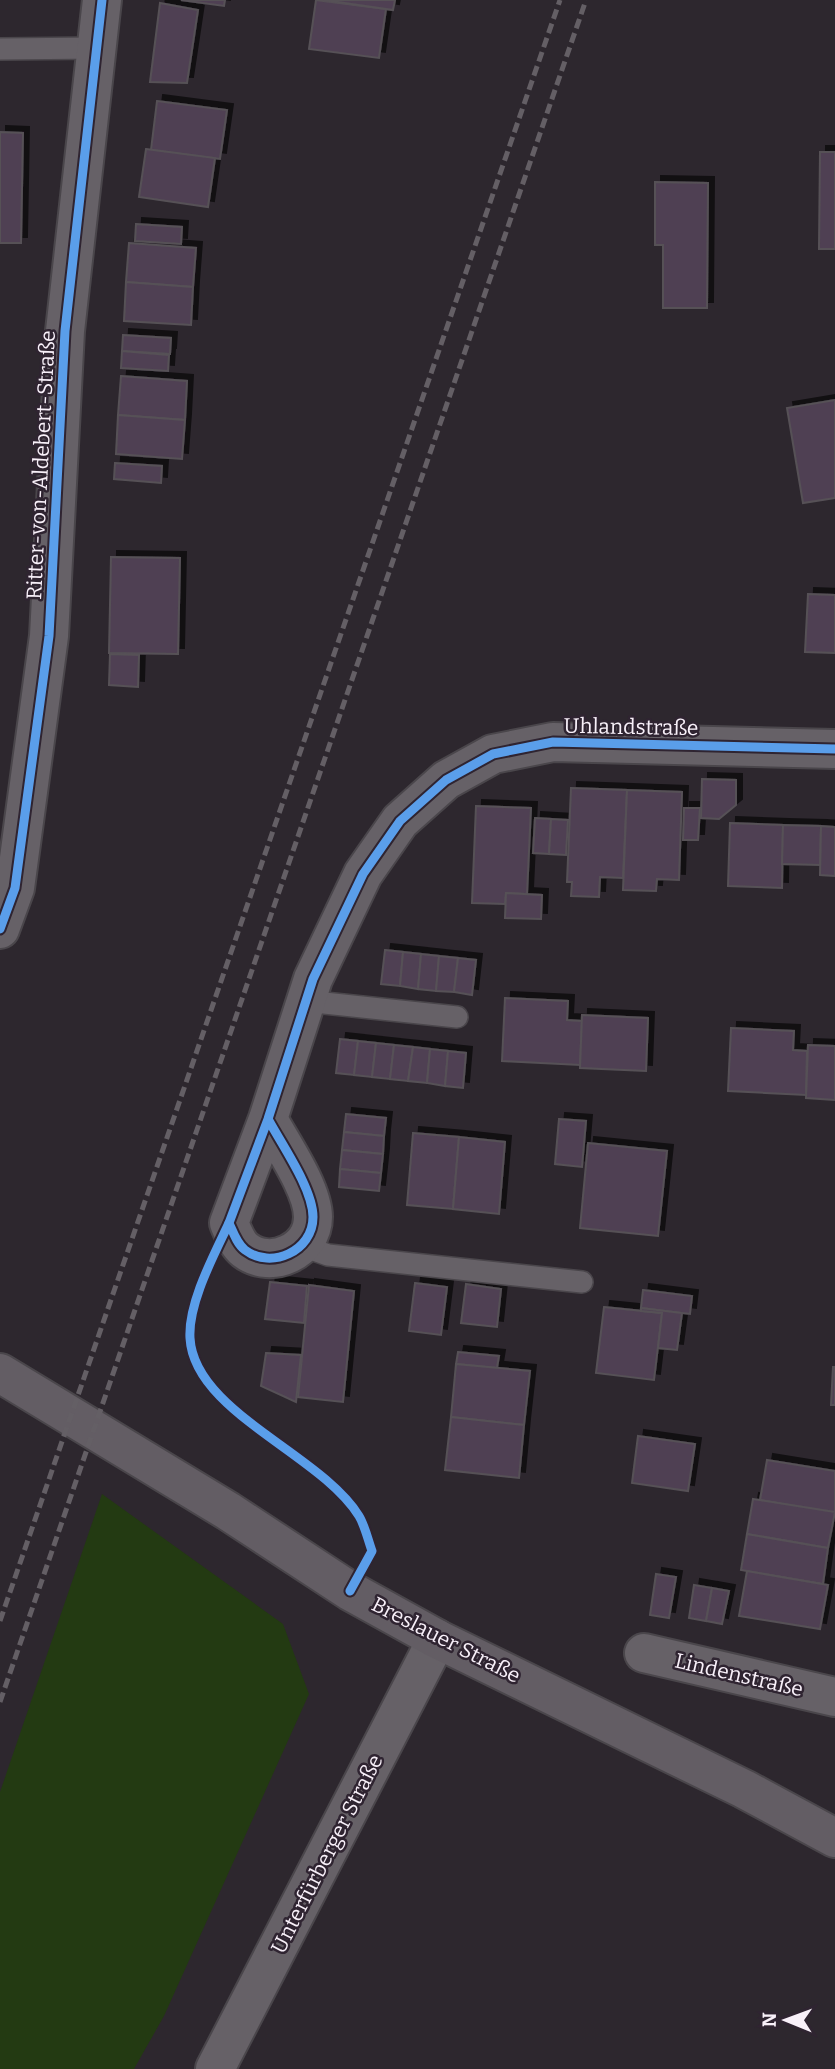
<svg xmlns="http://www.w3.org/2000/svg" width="835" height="2069" viewBox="0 0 835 2069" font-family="Bitter,serif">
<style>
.green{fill:#233a12}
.building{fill:#4f4152;stroke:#565157;stroke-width:2;filter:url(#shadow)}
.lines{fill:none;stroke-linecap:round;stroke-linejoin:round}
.service-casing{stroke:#4a464b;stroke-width:24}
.minor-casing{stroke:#4a464b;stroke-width:42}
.secondary-casing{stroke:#4a464b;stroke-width:42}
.service{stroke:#666167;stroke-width:21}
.minor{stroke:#666167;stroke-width:38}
.secondary{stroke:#635d64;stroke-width:38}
.rail{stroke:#645f65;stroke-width:5;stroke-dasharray:10 5;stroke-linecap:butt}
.cycleway-casing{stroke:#2f2431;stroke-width:13}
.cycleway{stroke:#5a9eea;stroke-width:9}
.labels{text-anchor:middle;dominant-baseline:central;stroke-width:5;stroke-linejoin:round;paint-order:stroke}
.street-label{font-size:21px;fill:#f8f0f9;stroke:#2f2431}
</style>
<defs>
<filter id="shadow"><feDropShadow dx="6" dy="-6" stdDeviation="0" flood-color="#0009"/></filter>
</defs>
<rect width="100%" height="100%" fill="#2d272e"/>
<path class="green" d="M102 1494 283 1624 309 1694 164 2016 134 2069H0V1792Z"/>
<g class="building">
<path d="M181 0H225L224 6Z"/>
<path d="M316 0 386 9 379 58 309 49Z"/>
<path d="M324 0H395L393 10Z"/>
<path d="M160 3 198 10 187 83 150 82Z"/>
<path d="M157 101 227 110 220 159 151 150Z"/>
<path d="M0 132 23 133 21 243H0Z"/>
<path d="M146 149 215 158 208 207 139 197Z"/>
<path d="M820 152H835V249H819Z"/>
<path d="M655 182 708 183 707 308H663V245H655Z"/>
<path d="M136 224 182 227 181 244 135 241Z"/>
<path d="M129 243 196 248 193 287 126 282Z"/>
<path d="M126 282 193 287 191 325 124 321Z"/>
<path d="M123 335 171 338 170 354 122 351Z"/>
<path d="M122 351 169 355 168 371 121 368Z"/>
<path d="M121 376 187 381 185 420 118 415Z"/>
<path d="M835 400V498L803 503 787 408Z"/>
<path d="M118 415 185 420 182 459 116 454Z"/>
<path d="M115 463 162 466 161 483 114 479Z"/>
<path d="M111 557 180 558 178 654 109 653Z"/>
<path d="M808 594 835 595V653L805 652Z"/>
<path d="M110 654 139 655 138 687 109 685Z"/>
<path d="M702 779 736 780V805L719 819 701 818Z"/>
<path d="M571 788 627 790 623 878 600 877 599 897 571 896 572 882H567Z"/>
<path d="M627 790 682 792 679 880 657 879 656 891 623 890Z"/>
<path d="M476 806 531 808 527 894 506 893 505 904 472 903Z"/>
<path d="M684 808H700L698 840H683Z"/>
<path d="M535 818 551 819 549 854 533 853Z"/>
<path d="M551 819 568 820 566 855 549 854Z"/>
<path d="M730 823 783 825 782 888 728 886Z"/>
<path d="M783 825 821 826 820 865 782 864Z"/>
<path d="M821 826 835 827V876L820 875Z"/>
<path d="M506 893 542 895 541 919 505 918Z"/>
<path d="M385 950 403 952 400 986 381 984Z"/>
<path d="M403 952 421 954 418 989 400 986Z"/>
<path d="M421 954 439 956 436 991 418 989Z"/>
<path d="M439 956 458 958 454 992 436 991Z"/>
<path d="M458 958 476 960 472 995 454 992Z"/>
<path d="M505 998 568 1001 567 1020 582 1021 580 1065 502 1061Z"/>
<path d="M582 1015 648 1018 646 1071 580 1068Z"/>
<path d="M731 1028 794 1031 793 1050 807 1051 806 1095 728 1091Z"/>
<path d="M340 1039 358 1041 354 1075 336 1073Z"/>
<path d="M358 1041 376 1043 372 1077 354 1075Z"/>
<path d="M376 1043 394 1045 390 1079 372 1077Z"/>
<path d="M394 1045 413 1047 408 1081 390 1079Z"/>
<path d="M808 1045 835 1046V1100L806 1098Z"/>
<path d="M413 1047 430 1049 427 1083 408 1081Z"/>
<path d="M430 1049 448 1051 445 1086 427 1083Z"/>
<path d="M448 1051 466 1053 463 1088 445 1086Z"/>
<path d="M346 1114 386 1118 384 1136 344 1132Z"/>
<path d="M559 1119 586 1121 582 1167 555 1164Z"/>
<path d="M344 1132 384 1136 383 1154 342 1150Z"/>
<path d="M413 1133 459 1137 453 1209 407 1205Z"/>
<path d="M459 1137 505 1142 499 1214 453 1209Z"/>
<path d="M588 1143 667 1151 658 1236 580 1228Z"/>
<path d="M342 1150 383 1154 381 1173 340 1169Z"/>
<path d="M340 1169 381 1173 379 1191 339 1187Z"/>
<path d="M270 1282 307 1286 304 1323 265 1319Z"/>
<path d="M415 1283 447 1287 441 1335 409 1331Z"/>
<path d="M466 1284 501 1289 497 1327 461 1323Z"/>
<path d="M309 1285 354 1291 343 1402 298 1397Z"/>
<path d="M643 1290 692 1296 690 1314 641 1308Z"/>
<path d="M604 1307 662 1313 654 1380 596 1373Z"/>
<path d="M641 1308 682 1313 677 1350 658 1348 662 1313 641 1311Z"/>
<path d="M458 1352 499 1356 497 1368 456 1364Z"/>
<path d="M266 1353 301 1355 296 1402 261 1386Z"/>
<path d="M456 1364 530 1371 524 1425 451 1417Z"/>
<path d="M833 1367H835V1405H831Z"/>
<path d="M451 1417 524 1425 519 1478 445 1470Z"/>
<path d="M638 1436 695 1444 688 1491 632 1483Z"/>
<path d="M767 1460 835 1471V1513L760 1500Z"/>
<path d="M753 1499 835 1512 828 1548 747 1534Z"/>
<path d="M747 1534 828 1548 823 1584 741 1570Z"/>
<path d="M747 1571 828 1585 820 1629 739 1616Z"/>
<path d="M656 1574 676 1577 669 1618 650 1615Z"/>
<path d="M694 1585 712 1588 706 1621 689 1618Z"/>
<path d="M712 1588 729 1591 722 1624 706 1621Z"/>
</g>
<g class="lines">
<g class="service-casing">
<g id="service">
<path d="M0 49 97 48"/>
<path d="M305 1001 457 1017"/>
<path d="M303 1246 328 1255 582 1282"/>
</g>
</g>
<g class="minor-casing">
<g id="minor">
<path d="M0 929 15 888 49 636 65 331 102 0"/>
<path d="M268 1119C282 1145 313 1189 313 1217 313 1251 271 1270 245 1250 237 1244 233 1232 229 1223L268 1119 313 979 363 874 400 821 446 780 493 754 553 742 835 749"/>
<path d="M644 1653 835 1697"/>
<path d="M215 2069 437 1639"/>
</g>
</g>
<g class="secondary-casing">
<path id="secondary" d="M0 1373 228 1511 350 1591 437 1639 744 1789 835 1838"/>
</g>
<use href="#service" class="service"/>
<use href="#minor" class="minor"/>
<use href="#secondary" class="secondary"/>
<g class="rail">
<path d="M0 1621 560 0"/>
<path d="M0 1702 586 0"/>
</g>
<g class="cycleway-casing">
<g id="cycleway">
<path d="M0 929 15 888 49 636 65 331 102 0"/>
<path d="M268 1119C282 1145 313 1189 313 1217 313 1251 271 1270 245 1250 237 1244 233 1232 229 1223L268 1119 313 979 363 874 400 821 446 780 493 754 553 742 835 749"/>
<path d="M229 1223C214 1255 188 1303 190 1338 194 1412 321 1454 359 1516 365 1526 368 1540 372 1551L350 1591"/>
</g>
</g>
<use href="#cycleway" class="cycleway"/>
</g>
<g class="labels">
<g class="street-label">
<text transform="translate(41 465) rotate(-87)">Ritter-von-Aldebert-Straße</text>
<text transform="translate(631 727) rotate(1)">Uhlandstraße</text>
<text transform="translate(446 1640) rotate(27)">Breslauer Straße</text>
<text transform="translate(739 1675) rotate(13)">Lindenstraße</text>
<text transform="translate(327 1854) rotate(-63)">Unterfürberger Straße</text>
</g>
</g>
<g transform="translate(786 2020) rotate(271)" stroke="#2f2431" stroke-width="5" paint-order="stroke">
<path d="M0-5L12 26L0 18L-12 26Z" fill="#f8f0f9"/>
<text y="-10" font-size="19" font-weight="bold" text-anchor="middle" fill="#f8f0f9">N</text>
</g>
</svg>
